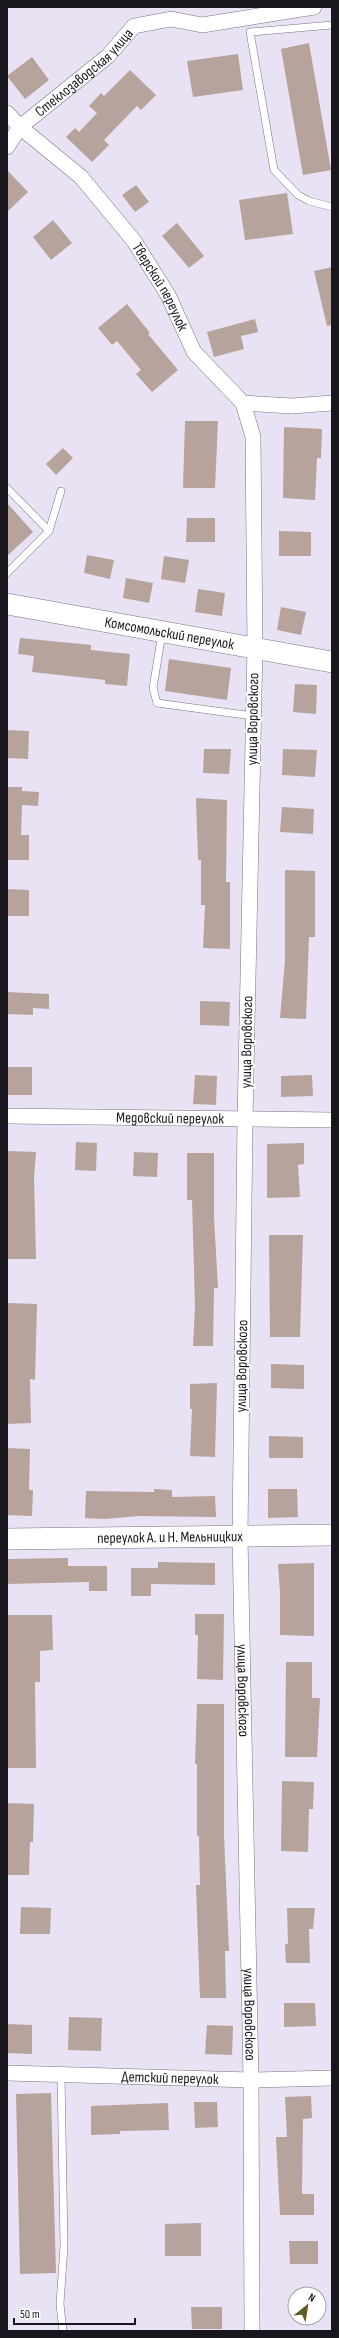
<svg xmlns="http://www.w3.org/2000/svg" width="339" height="2338" viewBox="0 0 339 2338" font-family="'Sofia Sans Condensed',sans-serif">
<style>
.building{fill:#b6a39c}
.lines{fill:none;stroke-linecap:round;stroke-linejoin:round}
.lane-casing{stroke:#7a7383;stroke-width:8}
.street-casing{stroke:#7a7383;stroke-width:16}
.secondary-casing{stroke:#7a7383;stroke-width:22}
.lane{stroke:#fff;stroke-width:7}
.street{stroke:#fff;stroke-width:15}
.secondary{stroke:#fff;stroke-width:21}
.labels{text-anchor:middle;dominant-baseline:central;stroke-width:4;stroke-linejoin:round;paint-order:stroke}
.street-label{font-size:15px;fill:#19171d;stroke:#fff}
</style>
<rect width="100%" height="100%" fill="#e9e2f4"/>
<g class="building">
<path d="M309 43 331 170 303 175 281 49Z"/>
<path d="M238 54 243 90 193 97 187 61Z"/>
<path d="M32 57 49 80 25 99 7 76Z"/>
<path d="M130 70 156 95 141 110 137 106 104 140 109 145 92 162 66 137 75 128 79 132 97 113 89 106 101 93 104 96Z"/>
<path d="M7 170 28 192 7 212Z"/>
<path d="M136 185 149 202 135 212 122 195Z"/>
<path d="M287 193 293 234 245 240 239 200Z"/>
<path d="M53 220 72 243 51 260 33 237Z"/>
<path d="M177 223 204 256 189 268 162 236Z"/>
<path d="M332 267V325L327 326 314 271Z"/>
<path d="M127 304 150 333 148 334 178 370 152 392 136 374 141 370 117 341 112 345 98 328Z"/>
<path d="M255 319 258 332 241 336 244 349 214 357 207 332Z"/>
<path d="M185 421H218L215 488H183Z"/>
<path d="M284 427 322 429 321 458H317L315 500 283 498Z"/>
<path d="M63 448 73 458 56 475 46 464Z"/>
<path d="M7 503 33 532 7 556Z"/>
<path d="M187 518H215V542H186Z"/>
<path d="M279 531 311 532V556H279Z"/>
<path d="M87 555 114 560 110 579 84 573Z"/>
<path d="M164 556 189 560 185 583 161 579Z"/>
<path d="M126 578 153 583 149 603 123 598Z"/>
<path d="M198 589 225 593 222 616 195 612Z"/>
<path d="M281 607 306 612 301 635 277 630Z"/>
<path d="M20 638 91 645V650L130 654 127 686 105 684V680L32 672 34 656 18 654Z"/>
<path d="M169 659 231 668 227 700 165 691Z"/>
<path d="M295 684 317 685 316 714 293 712Z"/>
<path d="M7 730 29 731 28 759 7 758Z"/>
<path d="M204 749H231L229 774 203 773Z"/>
<path d="M283 749 317 750 315 777 282 775Z"/>
<path d="M7 787H22V791L39 792 38 806 22 805 21 835H29V860H7Z"/>
<path d="M196 798 227 800 226 882H230V949L203 948 205 905H201V860H198Z"/>
<path d="M282 807 314 809 313 834 280 832Z"/>
<path d="M285 870 315 871V937H309L306 1019 280 1018 285 960Z"/>
<path d="M7 889 29 890V916H7Z"/>
<path d="M7 992 49 994V1009L33 1008V1015L7 1014Z"/>
<path d="M200 1001 230 1002 229 1026 200 1025Z"/>
<rect x="7" y="1067" width="25" height="28"/>
<path d="M195 1075 217 1076 216 1105 193 1104Z"/>
<path d="M312 1075 313 1096 281 1097V1076Z"/>
<path d="M76 1142 97 1143 96 1171 75 1170Z"/>
<path d="M304 1143V1164L298 1165 300 1197 267 1198V1144Z"/>
<path d="M7 1151 36 1152 34 1177 36 1259H7Z"/>
<path d="M134 1152 158 1153 157 1177 133 1176Z"/>
<path d="M187 1153H214V1217L218 1288H214L213 1346H193L195 1307 192 1200H187Z"/>
<path d="M269 1235H303L300 1337H270Z"/>
<path d="M7 1303 37 1304 35 1380 30 1379 31 1423 7 1424Z"/>
<path d="M271 1364 304 1365V1389L271 1388Z"/>
<path d="M217 1383 215 1457 190 1456 192 1409H190V1384Z"/>
<path d="M269 1436 303 1437V1458H269Z"/>
<path d="M7 1448 30 1449 29 1490H33L32 1516 7 1515Z"/>
<path d="M154 1489 172 1490V1497L215 1496 216 1517 138 1516 105 1519 85 1518 86 1491 154 1492Z"/>
<path d="M268 1489H297L298 1517 268 1518Z"/>
<path d="M68 1558V1566H107V1591H89V1582L7 1584V1559Z"/>
<path d="M158 1562 215 1563V1585L151 1584V1596H131V1568H158Z"/>
<path d="M314 1563V1636L280 1635V1592L278 1564Z"/>
<path d="M195 1614H224L223 1680 197 1679 198 1635H195Z"/>
<path d="M7 1615H52L53 1650 40 1651V1682H35L36 1768H7Z"/>
<path d="M286 1662H312V1698H320L317 1757H285Z"/>
<path d="M197 1704H224V1836L229 1951H225L226 1998H200L196 1885H200L199 1836H197V1764H195Z"/>
<path d="M282 1781 314 1782 313 1809H309L308 1852 281 1851Z"/>
<path d="M7 1803 34 1804 33 1842H30L29 1875H7Z"/>
<path d="M21 1907 51 1908 50 1934H20Z"/>
<path d="M287 1908H315L313 1929H309L310 1963H286L285 1944H288Z"/>
<path d="M284 2003H315L316 2026 284 2027Z"/>
<path d="M69 2017 102 2018 101 2051 68 2050Z"/>
<path d="M7 2024 32 2025V2054L7 2053Z"/>
<path d="M207 2025 233 2026 232 2055 205 2054Z"/>
<path d="M51 2093 56 2273 20 2274 16 2094Z"/>
<path d="M311 2096 312 2118 303 2119 302 2194H314V2215H280L276 2137H287L285 2097Z"/>
<path d="M194 2102H217L218 2127 195 2128Z"/>
<path d="M168 2103 169 2130 120 2131V2134L91 2135V2106Z"/>
<path d="M201 2223V2256H165V2224Z"/>
<path d="M289 2241H318V2264H290Z"/>
<path d="M191 2307H222V2329H192Z"/>
</g>
<g class="lines">
<g class="lane-casing">
<g id="lane">
<path d="M332 25 250 32 274 170 298 195 309 201 332 207"/>
<path d="M7 488 49 531 7 573"/>
<path d="M49 531 61 491"/>
<path d="M162 633 153 688 157 703 253 716"/>
<path d="M61 2074 64 2246 60 2304 63 2331"/>
</g>
</g>
<g class="street-casing">
<g id="street">
<path id="s1" d="M7 113 20 127 81 177 134 241 168 295 194 352 243 403 292 406 332 403"/>
<path id="s2" d="M7 147 20 127 108 56 134 26 171 19 202 25 314 7"/>
<path id="s3" d="M243 403 253 437 255 647 245 1120 240 1537 251 2080 252 2331"/>
<path id="s4" d="M7 1116 332 1120"/>
<path id="s5" d="M7 2073 251 2080 332 2078"/>
</g>
</g>
<g class="secondary-casing">
<g id="secondary">
<path id="s6" d="M7 604 332 662"/>
<path id="s7" d="M7 1539 332 1535"/>
</g>
</g>
<use href="#lane" class="lane"/>
<use href="#street" class="street"/>
<use href="#secondary" class="secondary"/>
</g>
<g class="labels">
<g class="street-label">
<text stroke="none"><textPath href="#s2" startOffset="108">Стеклозаводская улица</textPath></text>
<text stroke="none"><textPath href="#s1" startOffset="234">Тверской переулок</textPath></text>
<text stroke="none"><textPath href="#s6" startOffset="165">Комсомольский переулок</textPath></text>
<text transform="translate(253 719) rotate(-89)">улица Воровского</text>
<text transform="translate(247 1042) rotate(-89)">улица Воровского</text>
<text stroke="none"><textPath href="#s4" startOffset="163">Медовский переулок</textPath></text>
<text transform="translate(242 1366) rotate(-89)">улица Воровского</text>
<text stroke="none"><textPath href="#s7" startOffset="163">переулок А. и Н. Мельницких</textPath></text>
<text stroke="none"><textPath href="#s3" startOffset="1289">улица Воровского</textPath></text>
<text stroke="none"><textPath href="#s3" startOffset="1613">улица Воровского</textPath></text>
<text stroke="none"><textPath href="#s5" startOffset="163">Детский переулок</textPath></text>
</g>
</g>
<rect width="339" height="2338" fill="none" stroke="#19171d" stroke-width="16"/>
<g transform="translate(307 2306) rotate(30)"><circle r="19" fill="#ffffff" stroke="#a3a2a5"/>
<path d="M0-3L7 15L0 10L-7 15Z" fill="#635b27"/>
<text y="-6" font-size="11" font-weight="bold" text-anchor="middle" fill="#19171d">N</text>
</g>
<path d="M14 2318v6h121v-6" fill="none" stroke="#19171d" stroke-width="2"/>
<text x="20" y="2318" font-size="12" fill="#19171d" stroke="#ffffff" stroke-width="3" paint-order="stroke">50 m</text>
</svg>
